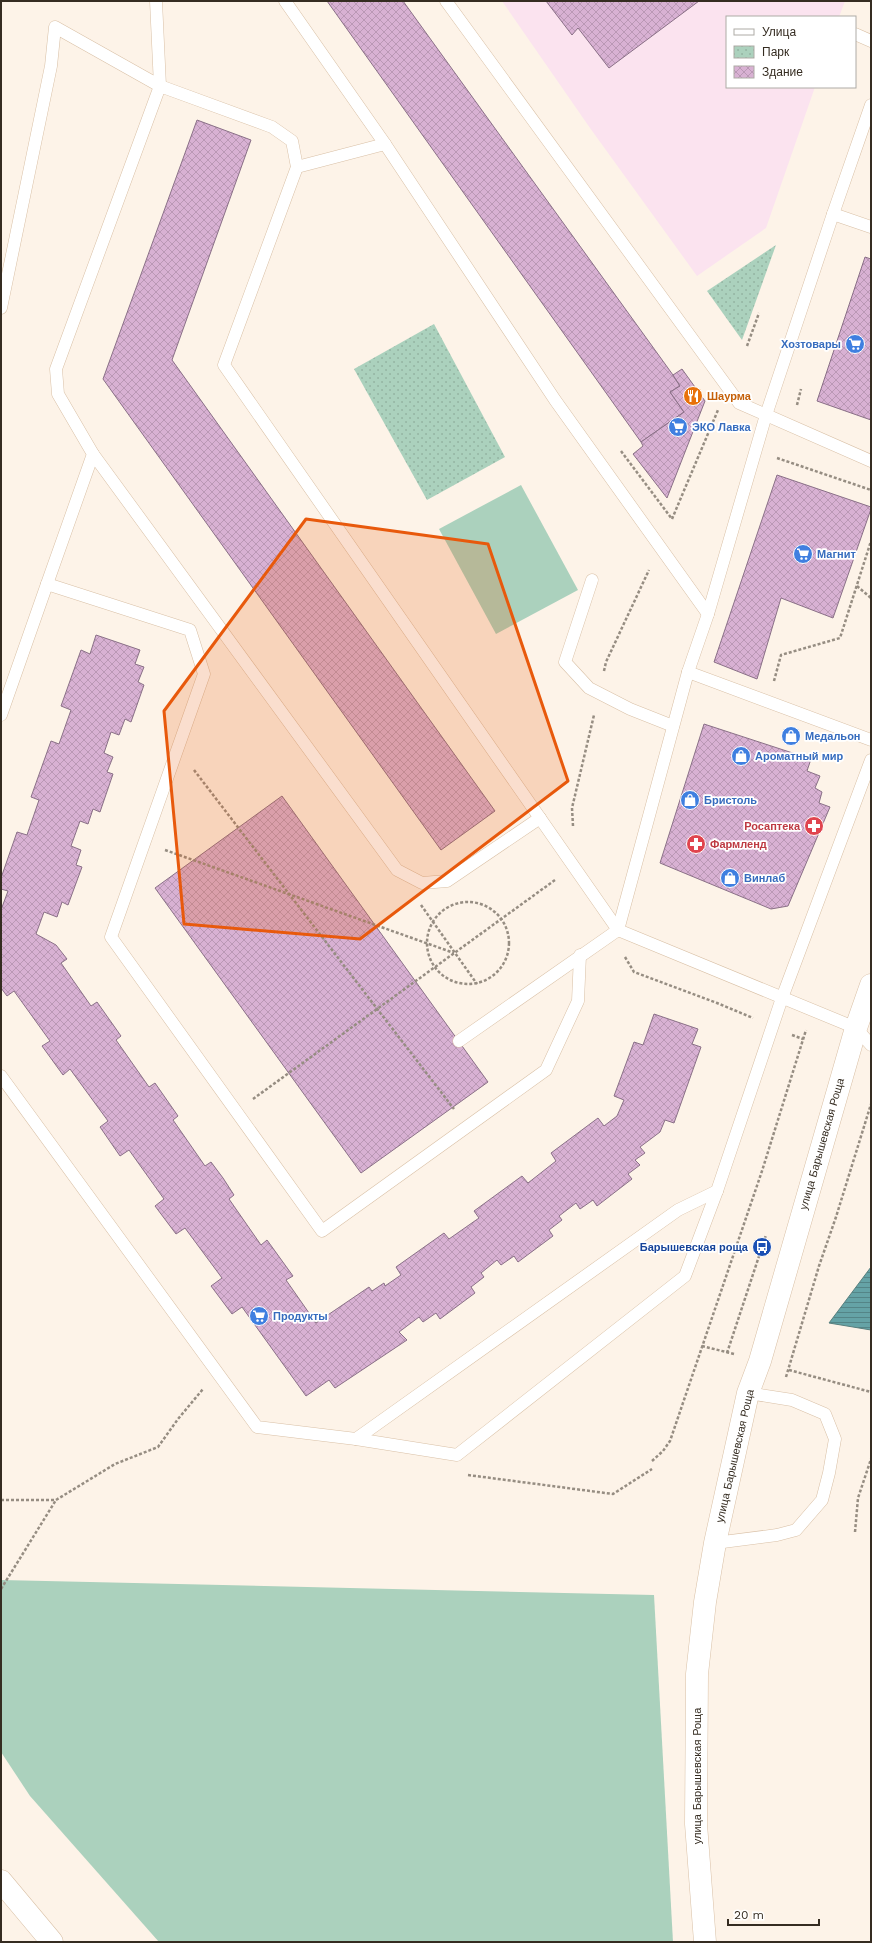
<svg xmlns="http://www.w3.org/2000/svg" width="872" height="1943" viewBox="0 0 872 1943" font-family="'Work Sans',sans-serif">
<style>
.education{fill:#fbe3ef}
.grass{fill:#abd1bd}
.park{fill:url(#park-dots)}
.water{fill:url(#water-rules);stroke:#577f7e}
.building{fill:url(#building-cross-hatch);stroke:#8a7087}
.lines{fill:none;stroke-linecap:round;stroke-linejoin:round}
.service-casing{stroke:#d9c0a6;stroke-width:13}
.tertiary-casing{stroke:#d9c0a6;stroke-width:23}
.secondary-casing{stroke:#d9c0a6;stroke-width:23}
.path{stroke:#968d82;stroke-width:2.5;stroke-dasharray:3 2;stroke-linecap:butt}
.service{stroke:#fff;stroke-width:12}
.tertiary{stroke:#fff;stroke-width:22}
.secondary{stroke:#fff;stroke-width:22}
.marked{fill:#e8590c;fill-opacity:0.2;stroke:#e8590c;stroke-width:3;stroke-linejoin:round}
.labels{text-anchor:middle;dominant-baseline:central;stroke-width:3.5;stroke-linejoin:round;paint-order:stroke}
.shop-label{font-size:11px;font-weight:bold;fill:#366cbe;stroke:#fff;text-anchor:start}
.food-label{font-size:11px;font-weight:bold;fill:#c56008;stroke:#fff;text-anchor:start}
.health-label{font-size:11px;font-weight:bold;fill:#be3a42;stroke:#fff;text-anchor:end}
.street-label{font-size:11px;fill:#352c21;stroke:#fff}
.transit-label{font-size:11px;font-weight:bold;fill:#164399;stroke:#fff;text-anchor:end}
</style>
<defs>
<pattern id="park-dots" width="8" height="8" patternUnits="userSpaceOnUse"><rect width="8" height="8" fill="#abd1bd"/><path d="M2 2h.1M6 6h.1" fill="none" stroke="#94b4a2" stroke-width="1.8" stroke-linecap="round"/></pattern>
<pattern id="water-rules" width="6" height="5" patternUnits="userSpaceOnUse"><rect width="6" height="5" fill="#65a3a6"/><path d="M0 2.5h6" fill="none" stroke="#548587"/></pattern>
<pattern id="building-cross-hatch" width="8" height="8" patternUnits="userSpaceOnUse"><rect width="8" height="8" fill="#d8b1d3"/><path d="M0 0l8 8M0 8l8-8" fill="none" stroke="#ba98b5"/></pattern>
</defs>
<rect width="100%" height="100%" fill="#fdf3e8"/>
<path class="education" d="M502 1H845L839 17H727V87H815L766 228 697 276 590 128Z"/>
<g class="grass">
<path d="M521 485 578 590 496 634 439 529Z"/>
<path d="M1 1580 654 1595 673 1942H159L30 1796 1 1752Z"/>
</g>
<g class="park">
<path d="M776 245 742 340 707 291Z"/>
<path d="M434 324 505 457 427 500 354 369Z"/>
</g>
<path class="water" d="M871 1267V1330L829 1323Z"/>
<g class="building">
<path d="M327 1H403L673 375 680 386 670 392 684 412 641 442Z"/>
<path d="M546 1H699L609 68 578 28 572 35Z"/>
<path d="M197 120 251 140 172 360 495 811 441 850 103 379Z"/>
<path d="M865 257 871 259V420L817 401Z"/>
<path d="M682 369 705 401 667 498 633 454 643 446 641 442 684 412 670 392 680 386 673 375Z"/>
<path d="M777 475 871 507V509L833 618 781 598 757 679 714 662Z"/>
<path d="M96 635 140 650 135 664 144 667 138 682 144 685 131 722 125 719 119 735 111 732 104 753 113 757 107 772 113 774 100 812 93 809 88 824 80 821 71 846 81 850 76 865 82 867 68 905 62 902 57 917 44 912 36 934 56 945 67 959 61 963 91 1006 97 1002 121 1036 116 1040 149 1087 155 1083 178 1116 173 1120 205 1166 211 1162 223 1178 234 1195 229 1199 261 1245 267 1240 293 1276 286 1280 316 1323 369 1287 372 1291 384 1283 385 1286 401 1275 396 1267 444 1233 449 1239 479 1218 474 1211 522 1176 528 1183 556 1161 551 1153 598 1118 604 1126 617 1116 624 1100 614 1096 634 1042 643 1045 654 1014 698 1029 692 1044 701 1047 674 1123 665 1120 660 1132 640 1147 645 1153 635 1160 640 1165 628 1174 632 1179 597 1206 593 1200 580 1209 576 1203 559 1216 562 1220 549 1230 553 1236 518 1262 514 1256 501 1265 497 1260 481 1273 484 1277 471 1287 475 1293 440 1319 436 1313 423 1322 419 1317 399 1332 407 1340 335 1388 329 1380 306 1396 242 1307 232 1314 211 1286 222 1278 185 1228 176 1234 155 1206 164 1199 129 1150 120 1156 100 1127 108 1121 70 1069 63 1075 42 1046 50 1041 14 991 7 996 1 988V910L8 891 1 889V878L17 832 27 835 39 800 31 797 51 741 59 744 71 710 61 706 81 650 90 654Z"/>
<path d="M704 724 811 759 807 771 820 776 815 788 822 792 819 803 830 807 788 906 771 909 660 863Z"/>
<path d="M282 796 488 1082 361 1173 155 888Z"/>
</g>
<g class="lines">
<g class="service-casing">
<g id="service">
<path d="M285 1 385 144 555 400 708 614"/>
<path d="M446 1 739 403 871 461"/>
<path d="M855 34 871 41"/>
<path d="M297 167 385 144"/>
<path d="M833 214 871 227"/>
<path d="M1 308 51 66 55 27 160 86 156 1"/>
<path d="M93 454 397 870 422 883 447 881 540 818"/>
<path d="M592 580 565 662 589 688 630 709 673 726"/>
<path d="M47 584 93 454 58 394 56 369 160 86 272 127 292 141 297 167 224 365 618 930"/>
<path d="M688 672 871 740"/>
<path d="M1 715 47 584 190 630 204 674 111 937 322 1231 546 1070 578 1001 580 955"/>
<path d="M618 930 688 672 708 614 766 415 833 214 871 105"/>
<path d="M459 1041 618 930 856 1028 871 1045"/>
<path d="M1 1076 257 1427 356 1439 678 1210 717 1191 782 998 871 760"/>
<path d="M356 1439 457 1455 685 1276 717 1191"/>
<path d="M715 1543 777 1535 796 1530 822 1500 829 1473 835 1439 825 1414 792 1400 748 1393"/>
</g>
</g>
<g class="tertiary-casing">
<path id="tertiary" d="M705 1942 696 1824 697 1674 705 1602 715 1543 748 1393 760 1361 856 1028 871 985"/>
</g>
<g class="secondary-casing">
<path id="secondary" d="M1 1881 52 1942"/>
</g>
<g class="path">
<path d="M747 346 759 313"/>
<path d="M797 405 801 389"/>
<path d="M621 451 672 519 718 410"/>
<path d="M777 458 871 490"/>
<path d="M857 586 871 598"/>
<path d="M604 671 606 662 649 570"/>
<path d="M774 681 781 655 840 638 871 541"/>
<path d="M194 770 454 1109"/>
<path d="M573 826 572 808 594 715"/>
<path d="M165 850 454 953"/>
<circle cx="468" cy="943" r="41"/>
<path d="M421 905 477 984"/>
<path d="M625 957 634 972 717 1003 753 1018"/>
<path d="M792 1035 803 1039"/>
<path d="M253 1099 555 880"/>
<path d="M702 1346 734 1354"/>
<path d="M727 1353 766 1235"/>
<path d="M789 1370 871 1392"/>
<path d="M786 1377 819 1266 836 1217 871 1104"/>
<path d="M652 1461 663 1451 670 1441 762 1171 806 1030"/>
<path d="M468 1475 613 1494 652 1469"/>
<path d="M1 1500H56L115 1464 158 1447 178 1419 203 1389"/>
<path d="M855 1532 858 1498 871 1459"/>
<path d="M1 1589 56 1500"/>
</g>
<use href="#service" class="service"/>
<use href="#tertiary" class="tertiary"/>
<use href="#secondary" class="secondary"/>
</g>
<path class="marked" d="M306 519 488 544 568 781 360 939 184 924 164 711Z"/>
<defs>
<g id="supermarket-disc" transform="scale(1)"><circle r="9.5" fill="#3f7fe0" stroke="#fff"/><path d="M-6-5.5h2.5l.6 2H6L4.5 2H-2.5L-4.4-4H-6ZM-1.5 3.2a1.3 1.3 0 1 0 .1 0ZM3 3.2a1.3 1.3 0 1 0 .1 0Z" fill="#fff"/></g>
<g id="restaurant-disc" transform="scale(1)"><circle r="9.5" fill="#e8710a" stroke="#fff"/><path d="M-5-6h1v4h1v-4h1v4h1v-4h1v5L-1.5 .5V6h-2V.5L-5-1ZM5-6V6H3V1.5H1.5Q1.5-4 5-6Z" fill="#fff"/></g>
<g id="shop-disc" transform="scale(1)"><circle r="9.5" fill="#3f7fe0" stroke="#fff"/><path d="M-5-2.5h2.3a2.7 3.5 0 0 1 5.4 0H5L5.5 6h-11ZM-1.5-2.5h3a1.5 2.3 0 0 0-3 0Z" fill="#fff"/></g>
<g id="pharmacy-disc" transform="scale(1)"><circle r="9.5" fill="#e0444e" stroke="#fff"/><path d="M-2-6h4v4h4v4h-4v4h-4v-4h-4v-4h4Z" fill="#fff"/></g>
<g id="bus-disc" transform="scale(1)"><circle r="9.5" fill="#1a4fb4" stroke="#fff"/><path d="M-5-6H5V4H4V6H2V4H-2V6H-4V4H-5ZM-3.5-4V0h7V-4ZM-3.5 1.2v1.5H-2V1.2ZM2 1.2v1.5H3.5V1.2Z" fill="#fff"/></g>
</defs>
<g fill-rule="evenodd">
<use href="#supermarket-disc" x="855" y="344"/>
<use href="#restaurant-disc" x="693" y="396"/>
<use href="#supermarket-disc" x="678" y="427"/>
<use href="#supermarket-disc" x="803" y="554"/>
<use href="#shop-disc" x="791" y="736"/>
<use href="#shop-disc" x="741" y="756"/>
<use href="#shop-disc" x="690" y="800"/>
<use href="#pharmacy-disc" x="814" y="826"/>
<use href="#pharmacy-disc" x="696" y="844"/>
<use href="#shop-disc" x="730" y="878"/>
<use href="#bus-disc" x="762" y="1247"/>
<use href="#supermarket-disc" x="259" y="1316"/>
</g>
<g class="labels">
<g class="shop-label">
<text x="841" y="344" text-anchor="end">Хозтовары</text>
<text x="692" y="427">ЭКО Лавка</text>
<text x="817" y="554">Магнит</text>
<text x="805" y="736">Медальон</text>
<text x="755" y="756">Ароматный мир</text>
<text x="704" y="800">Бристоль</text>
<text x="744" y="878">Винлаб</text>
<text x="273" y="1316">Продукты</text>
</g>
<g class="food-label">
<text x="707" y="396">Шаурма</text>
</g>
<g class="health-label">
<text x="800" y="826">Росаптека</text>
<text x="710" y="844" text-anchor="start">Фармленд</text>
</g>
<g class="street-label">
<text transform="translate(822 1144) rotate(-74)">улица Барышевская Роща</text>
<text transform="translate(735 1456) rotate(-77)">улица Барышевская Роща</text>
<text transform="translate(697 1776) rotate(-90)">улица Барышевская Роща</text>
</g>
<g class="transit-label">
<text x="748" y="1247">Барышевская роща</text>
</g>
</g>
<rect width="872" height="1943" fill="none" stroke="#352c21" stroke-width="4"/>
<rect x="726" y="16" width="130" height="72" fill="#ffffff" stroke="#aeaba6"/>
<rect x="734" y="29" width="20" height="6" fill="#ffffff" stroke="#aeaba6"/>
<text x="762" y="36" font-size="12" fill="#352c21">Улица</text>
<rect x="734" y="46" width="20" height="12" fill="url(#park-dots)" stroke="#aeaba6"/>
<text x="762" y="56" font-size="12" fill="#352c21">Парк</text>
<rect x="734" y="66" width="20" height="12" fill="url(#building-cross-hatch)" stroke="#aeaba6"/>
<text x="762" y="76" font-size="12" fill="#352c21">Здание</text>
<path d="M728 1919v6h91v-6" fill="none" stroke="#352c21" stroke-width="2"/>
<text x="734" y="1919" font-size="12" fill="#352c21" stroke="#ffffff" stroke-width="3" paint-order="stroke">20 m</text>
</svg>
